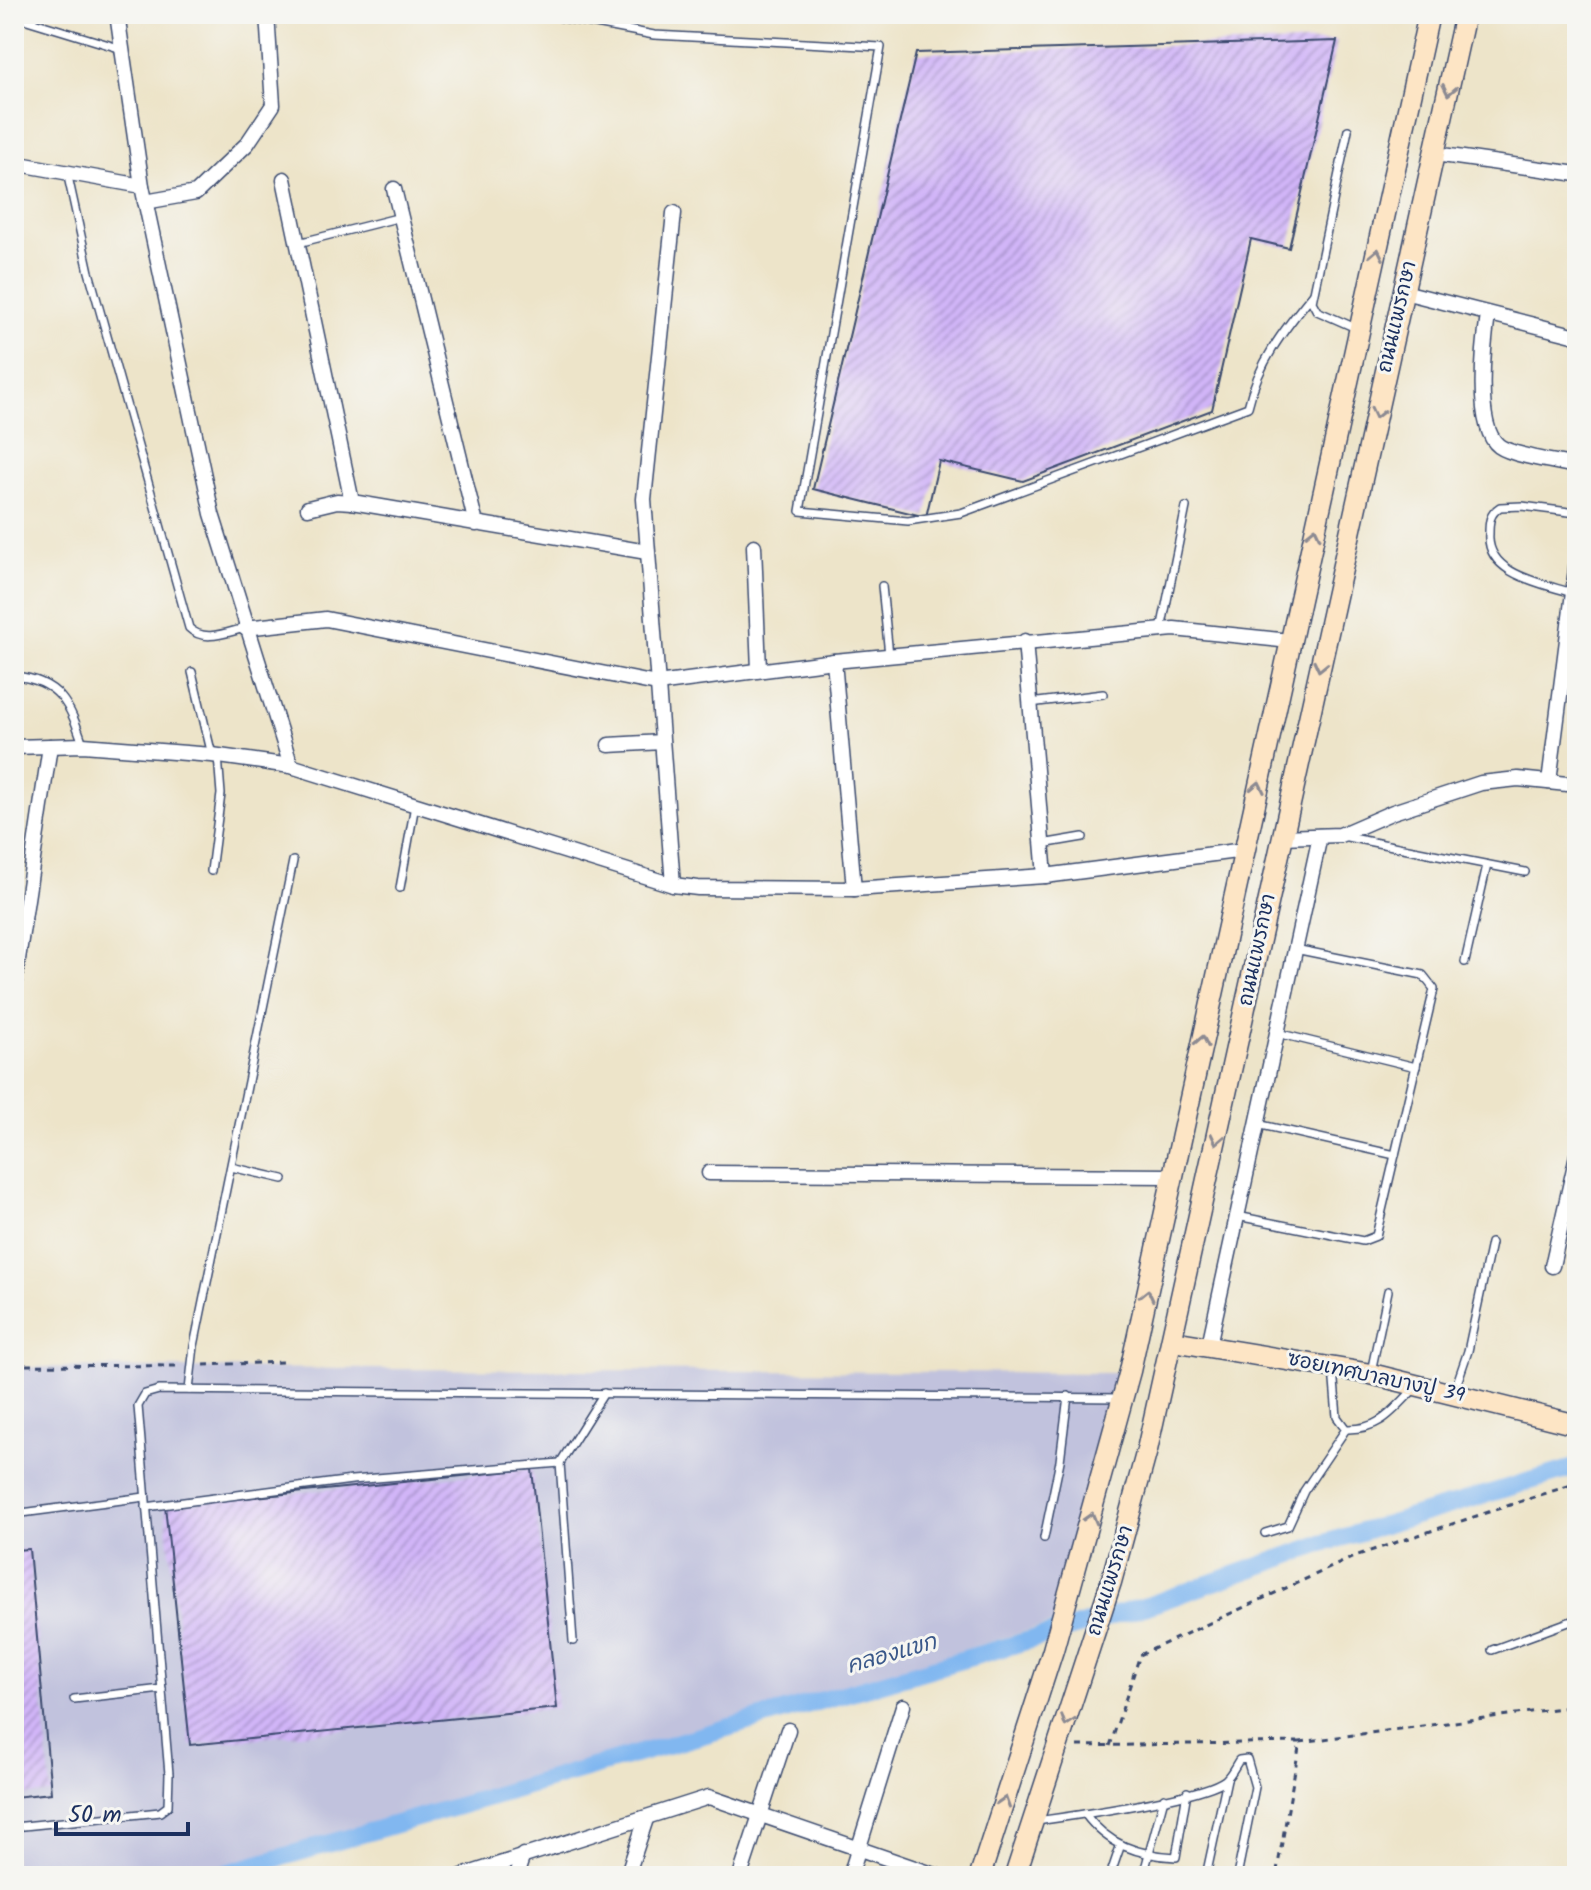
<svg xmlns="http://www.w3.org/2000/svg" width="1591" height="1890" viewBox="0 0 1591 1890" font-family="Kalam,'Playpen Sans Thai',sans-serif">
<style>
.industrial{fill:#c1c2dd}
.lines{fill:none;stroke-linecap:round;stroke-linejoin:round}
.canal{stroke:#81b7f0;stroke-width:18}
.building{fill:url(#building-hatch)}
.lane-casing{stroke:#3a4a6e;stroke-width:10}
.street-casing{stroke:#3a4a6e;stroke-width:17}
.secondary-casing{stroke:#3a4a6e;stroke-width:23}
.path{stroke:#3a4a6e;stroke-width:3;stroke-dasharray:6 6;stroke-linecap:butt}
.lane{stroke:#fff;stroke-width:7}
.street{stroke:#fff;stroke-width:14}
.secondary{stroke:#fde5c5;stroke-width:20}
.oneway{stroke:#8c8a92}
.labels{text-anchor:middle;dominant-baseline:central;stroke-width:6;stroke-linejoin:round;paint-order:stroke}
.street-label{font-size:20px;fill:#1b2f5e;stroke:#f6f6f2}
.water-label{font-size:22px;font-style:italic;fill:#3a588a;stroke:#f6f6f2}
</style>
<defs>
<pattern id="building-hatch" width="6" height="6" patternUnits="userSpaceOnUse" patternTransform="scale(2)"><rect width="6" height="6" fill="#d1b5f8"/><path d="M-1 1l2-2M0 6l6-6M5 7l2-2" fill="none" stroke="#a994cc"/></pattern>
</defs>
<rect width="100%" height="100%" fill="#f6f6f2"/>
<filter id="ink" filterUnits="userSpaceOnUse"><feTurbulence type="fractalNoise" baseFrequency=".0125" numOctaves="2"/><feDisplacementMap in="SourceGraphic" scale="16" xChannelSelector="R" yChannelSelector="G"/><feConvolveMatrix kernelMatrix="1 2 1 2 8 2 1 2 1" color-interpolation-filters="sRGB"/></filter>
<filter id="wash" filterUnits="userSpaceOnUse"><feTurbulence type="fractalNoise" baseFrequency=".006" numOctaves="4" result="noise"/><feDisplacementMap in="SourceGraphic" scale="32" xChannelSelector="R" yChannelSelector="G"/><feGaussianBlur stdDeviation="1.8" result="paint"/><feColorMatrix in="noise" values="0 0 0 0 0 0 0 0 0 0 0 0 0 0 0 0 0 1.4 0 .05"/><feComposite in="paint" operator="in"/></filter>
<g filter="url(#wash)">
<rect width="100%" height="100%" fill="#ede4c9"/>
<path class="industrial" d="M14 1367 1120 1373 1053 1623 212 1876H14Z"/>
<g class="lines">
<path class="canal" d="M217 1876 1147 1606 1321 1544 1577 1467"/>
</g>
<g id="blocks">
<g class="building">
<path d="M1337 41 1289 248 1251 239 1212 410 1023 481 939 461 926 517 813 489 916 53Z"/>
<path d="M532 1469 557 1708 190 1745 165 1506Z"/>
<path d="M29 1549 51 1793 14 1797V1550Z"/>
</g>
</g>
</g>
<g filter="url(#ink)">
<use href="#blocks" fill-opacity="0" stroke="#3a4a6e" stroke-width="2"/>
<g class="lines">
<g class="lane-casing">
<g id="lane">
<path d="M543 14 654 35 881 47 800 511 908 521 961 513 1248 407C1258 363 1284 329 1313 294"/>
<path d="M1518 14H1556"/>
<path d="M14 16 122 49"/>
<path d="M1348 130 1312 302 1317 311 1358 329"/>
<path d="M67 172 89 272 189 628C204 643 227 632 245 628"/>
<path d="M298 243 401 217"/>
<path d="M882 586 889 655"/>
<path d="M1572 593C1541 583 1486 574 1489 534 1489 523 1489 514 1500 507L1522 506 1577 513"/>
<path d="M1161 630 1186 507"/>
<path d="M192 672 212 755"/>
<path d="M14 676C60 680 70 705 83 744"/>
<path d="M1030 703 1103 694"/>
<path d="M14 787 18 747"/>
<path d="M1342 836 1525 872"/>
<path d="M1042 844 1083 837"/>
<path d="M211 871 221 794 218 756"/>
<path d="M400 888 415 805"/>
<path d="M1465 962 1487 865"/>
<path d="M1277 1033 1416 1067"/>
<path d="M1257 1124 1395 1155"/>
<path d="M231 1167 283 1179"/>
<path d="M1237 1216 1363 1241 1376 1236 1434 989 1423 975 1295 949"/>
<path d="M1333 1369 1337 1417 1346 1429C1379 1430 1392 1412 1414 1389"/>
<path d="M1371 1372 1388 1291"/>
<path d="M189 1390 194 1346 293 861"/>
<path d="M1454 1392 1468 1351 1491 1243"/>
<path d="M146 1507 352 1480 560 1463"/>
<path d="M14 1514 145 1497"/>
<path d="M1265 1533 1288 1526 1304 1491 1346 1429"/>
<path d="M1044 1538 1060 1461 1068 1396"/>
<path d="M573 1641 560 1463 604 1393"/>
<path d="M1492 1650 1577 1619"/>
<path d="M74 1699 162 1689"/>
<path d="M1085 1814C1108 1845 1138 1855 1176 1857L1187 1792"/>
<path d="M1037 1821C1072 1816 1201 1798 1225 1780 1231 1775 1235 1766 1239 1760L1247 1759 1255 1787 1237 1876"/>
<path d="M14 1827 160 1812 168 1806 169 1774 138 1406 145 1394 159 1390 1121 1398"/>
<path d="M1110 1876 1120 1847"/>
<path d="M1143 1876 1164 1798"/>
<path d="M1206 1876 1227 1779"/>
</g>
</g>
<g class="street-casing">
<g id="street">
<path d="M117 14 142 186 212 514 291 766"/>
<path d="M1435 154 1577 174"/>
<path d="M14 163 142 186"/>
<path d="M284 179 352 502 647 552"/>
<path d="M394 189 476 524"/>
<path d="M145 202 196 193 247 144 273 105 267 14"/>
<path d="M1404 292 1577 336"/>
<path d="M1488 315C1484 343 1474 427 1499 446 1513 456 1558 462 1577 466"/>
<path d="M308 508 337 501 352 502"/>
<path d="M754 546 759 670"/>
<path d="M245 628 326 619 657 684 834 661 1174 629 1290 641"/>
<path d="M1025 641 1045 876"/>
<path d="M834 661 854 889"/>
<path d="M609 745 662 742"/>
<path d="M14 747 83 745 212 755 291 766 673 885 698 888 854 889 1045 876 1244 850"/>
<path d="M1549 782 1577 561"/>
<path d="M1282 837 1340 835 1393 812 1481 783 1518 779 1577 785"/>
<path d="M673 885 644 499 674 213"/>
<path d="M14 986 50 746"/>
<path d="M709 1173 1173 1176"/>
<path d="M1552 1266 1577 1155"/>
<path d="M1209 1345 1320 836"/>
<path d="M462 1876 709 1797 938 1876"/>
<path d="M516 1876 523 1855"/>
<path d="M627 1876 646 1819"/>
<path d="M740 1876 788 1730"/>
<path d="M850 1876 903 1706"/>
</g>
</g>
<g class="secondary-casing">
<g id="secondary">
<path d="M1173 1341 1371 1374 1577 1425"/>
<path d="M980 1876 1053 1650 1130 1371 1429 14"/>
<path d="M1015 1876 1111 1582 1147 1450 1465 14"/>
</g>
</g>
<g class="path">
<path d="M14 1365 180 1366"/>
<path d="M204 1365 284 1362"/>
<path d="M1300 1742 1577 1706"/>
<path d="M1078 1746 1300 1742 1276 1876"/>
<path d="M1110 1746 1140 1655 1358 1555 1577 1483"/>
</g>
<use href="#lane" class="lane"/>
<use href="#street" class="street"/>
<use href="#secondary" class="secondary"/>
</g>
<defs><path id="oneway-chevron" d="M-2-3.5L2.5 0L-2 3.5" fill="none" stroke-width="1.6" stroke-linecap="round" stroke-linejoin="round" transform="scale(2)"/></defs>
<g class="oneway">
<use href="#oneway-chevron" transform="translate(1449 90) rotate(102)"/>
<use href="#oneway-chevron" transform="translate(1377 254) rotate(-78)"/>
<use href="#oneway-chevron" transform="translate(1377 413) rotate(103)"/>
<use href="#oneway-chevron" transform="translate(1314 533) rotate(-77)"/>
<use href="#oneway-chevron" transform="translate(1320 666) rotate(103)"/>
<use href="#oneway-chevron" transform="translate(1258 787) rotate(-78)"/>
<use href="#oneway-chevron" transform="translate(1202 1041) rotate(-78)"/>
<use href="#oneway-chevron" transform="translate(1217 1139) rotate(102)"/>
<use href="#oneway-chevron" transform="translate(1147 1295) rotate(-77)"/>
<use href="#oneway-chevron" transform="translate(1091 1518) rotate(-74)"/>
<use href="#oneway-chevron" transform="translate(1067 1721) rotate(109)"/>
<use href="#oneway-chevron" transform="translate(1004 1802) rotate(-72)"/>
</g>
</g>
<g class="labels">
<g class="street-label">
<text transform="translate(1398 317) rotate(-77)">ถนนแพรกษา</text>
<text transform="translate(1258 950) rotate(-78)">ถนนแพรกษา</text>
<text transform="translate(1376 1378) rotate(12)">ซอยเทศบาลบางปู 39</text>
<text transform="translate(1111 1581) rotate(-73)">ถนนแพรกษา</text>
</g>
<g class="water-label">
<text transform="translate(892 1655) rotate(-16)">คลองแขก</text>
</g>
</g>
<rect width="1591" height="1890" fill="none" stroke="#f6f6f2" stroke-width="48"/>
<path d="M56 1822v12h132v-12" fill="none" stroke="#1b2f5e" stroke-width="4"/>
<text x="68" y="1822" font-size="24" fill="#1b2f5e" stroke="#f6f6f2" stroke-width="6" paint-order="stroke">50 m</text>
</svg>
